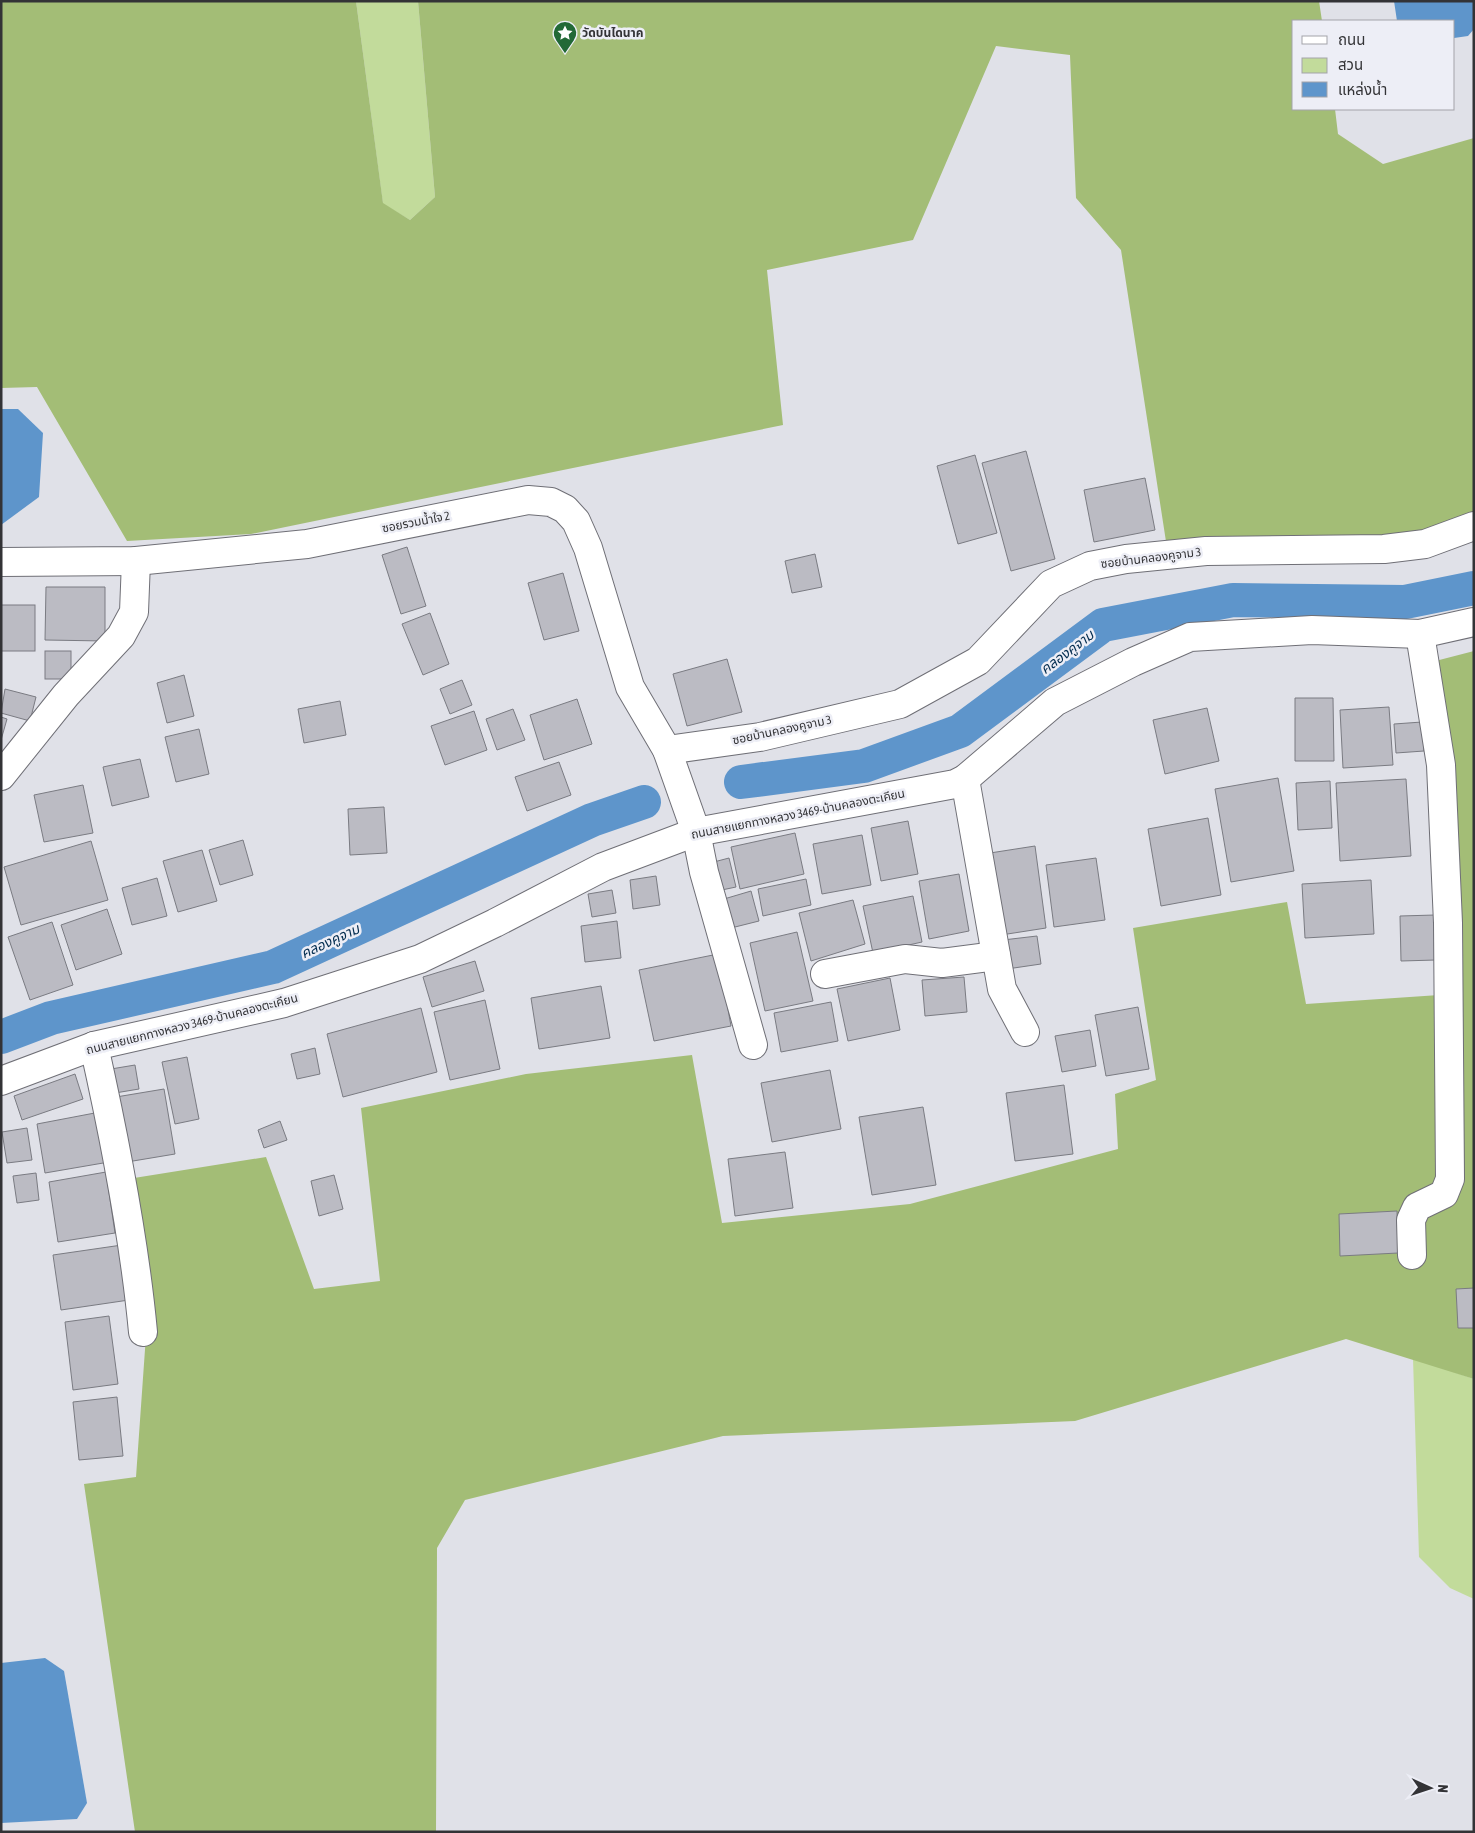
<svg xmlns="http://www.w3.org/2000/svg" width="1475" height="1833" viewBox="0 0 1475 1833" font-family="'Asap Condensed','Noto Sans Thai',sans-serif">
<style>
.green{fill:#c2db9b}
.forest{fill:#a3bd76}
.water{fill:#5e95cb}
.lines{fill:none;stroke-linecap:round;stroke-linejoin:round}
.canal{stroke:#5e95cb;stroke-width:34}
.building{fill:#bbbbc3;stroke:#7a7b82}
.minor-casing{stroke:#6f6f76;stroke-width:30}
.minor{stroke:#fff;stroke-width:28}
.labels{text-anchor:middle;dominant-baseline:central;stroke-width:5;stroke-linejoin:round;paint-order:stroke}
.poi-label{font-size:12px;font-weight:bold;fill:#333336;stroke:#edeef6;text-anchor:start}
.street-label{font-size:12px;fill:#333336;stroke:#edeef6}
.water-label{font-size:14px;font-style:italic;fill:#002b4e;stroke:#edeef6}
</style>
<rect width="100%" height="100%" fill="#e0e1e8"/>
<g class="green">
<path d="M356 1H418L435 197 410 220 383 204Z"/>
<path d="M1413 1358 1474 1379V1599L1450 1588 1419 1557Z"/>
</g>
<g class="forest">
<path d="M1 1H356L383 203 410 220 435 197 418 1H1319L1322 21H1294V109H1335L1338 134 1383 164 1474 138V516L1428 537 1167 548 1121 250 1076 198 1070 55 996 46 913 240 767 270 783 425 251 534 127 541 37 387 1 388Z"/>
<path d="M1474 651V1379L1346 1339 1075 1421 723 1436 465 1500 437 1548 436 1832H135L84 1484 136 1477 148 1307 134 1178 266 1157 314 1289 380 1281 361 1108 526 1074 692 1055 722 1223 910 1204 1118 1149 1115 1094 1156 1080 1133 928 1287 902 1306 1004 1454 994 1420 665Z"/>
</g>
<g class="water">
<path d="M1394 1H1474V29L1468 36 1454 38V21H1397Z"/>
<path d="M1 409H18L43 433 39 497 1 525Z"/>
<path d="M45 1658 64 1671 87 1803 77 1819 1 1823V1663Z"/>
</g>
<g class="lines">
<g class="canal">
<path d="M741 782 864 766 960 731 1103 625 1233 600 1405 602 1474 588"/>
<path d="M1 1037 51 1018 273 967 592 820 644 802"/>
</g>
</g>
<g class="building">
<path d="M1026 451 1055 559 1011 571 982 463Z"/>
<path d="M975 455 997 533 958 544 937 466Z"/>
<path d="M1145 478 1155 530 1094 542 1084 490Z"/>
<path d="M407 547 426 606 401 614 382 555Z"/>
<path d="M815 554 822 587 792 593 785 561Z"/>
<path d="M563 573 579 631 544 640 528 583Z"/>
<path d="M46 587H105V641L45 640Z"/>
<rect x="1" y="605" width="34" height="46"/>
<path d="M430 613 449 664 423 675 402 624Z"/>
<rect x="45" y="651" width="26" height="28"/>
<path d="M727 659 742 712 687 726 673 674Z"/>
<path d="M184 675 194 716 167 723 157 683Z"/>
<path d="M462 680 472 705 450 714 440 689Z"/>
<path d="M5 689 36 697 30 721 1 713Z"/>
<path d="M1295 698H1333L1334 761H1295Z"/>
<path d="M577 699 592 744 544 760 530 715Z"/>
<path d="M340 701 346 735 304 743 298 709Z"/>
<path d="M1389 707 1393 765 1343 768 1340 710Z"/>
<path d="M1207 708 1219 761 1165 774 1153 720Z"/>
<path d="M513 709 525 740 497 750 486 719Z"/>
<path d="M474 711 487 750 445 765 431 726Z"/>
<path d="M1 717 7 719 1 740Z"/>
<path d="M1422 722 1424 751 1396 753 1394 724Z"/>
<path d="M199 729 209 774 176 782 165 737Z"/>
<path d="M140 759 149 797 112 806 103 767Z"/>
<path d="M559 762 571 795 527 811 515 777Z"/>
<path d="M1278 778 1294 871 1231 882 1215 789Z"/>
<path d="M1406 779 1411 856 1340 861 1336 783Z"/>
<path d="M1330 781 1332 828 1298 830 1296 783Z"/>
<path d="M83 785 93 833 44 842 34 795Z"/>
<path d="M384 807 387 853 350 855 348 809Z"/>
<path d="M1208 818 1221 895 1161 906 1148 829Z"/>
<path d="M908 821 918 874 881 881 871 828Z"/>
<path d="M795 833 804 874 740 889 731 847Z"/>
<path d="M862 835 871 885 822 894 813 844Z"/>
<path d="M243 840 253 875 220 885 209 850Z"/>
<path d="M91 841 108 900 21 925 4 867Z"/>
<path d="M1035 846 1046 928 1001 935 990 853Z"/>
<path d="M202 850 217 901 178 912 163 861Z"/>
<path d="M729 858 736 887 717 891 710 863Z"/>
<path d="M1096 858 1105 920 1054 927 1046 865Z"/>
<path d="M959 874 969 931 929 939 919 881Z"/>
<path d="M656 876 660 905 633 909 630 880Z"/>
<path d="M157 878 167 916 132 925 122 888Z"/>
<path d="M806 879 811 905 763 916 758 889Z"/>
<path d="M1371 880 1374 934 1305 938 1302 884Z"/>
<path d="M612 890 616 913 592 917 588 894Z"/>
<path d="M751 891 759 921 731 928 724 899Z"/>
<path d="M913 896 922 942 873 953 863 906Z"/>
<path d="M853 900 865 944 811 961 799 913Z"/>
<path d="M107 909 122 954 76 970 61 925Z"/>
<path d="M1435 915 1436 960 1401 961 1400 916Z"/>
<path d="M617 921 621 958 585 962 581 926Z"/>
<path d="M52 922 73 985 30 1000 8 937Z"/>
<path d="M797 932 813 1001 765 1011 750 943Z"/>
<path d="M1037 936 1041 964 1007 969 1003 940Z"/>
<path d="M718 954 731 1026 654 1041 639 970Z"/>
<path d="M475 961 484 991 432 1007 423 977Z"/>
<path d="M964 977 967 1012 925 1016 922 980Z"/>
<path d="M890 978 900 1030 848 1041 837 989Z"/>
<path d="M601 986 610 1038 539 1049 531 998Z"/>
<path d="M485 1000 500 1069 450 1080 434 1012Z"/>
<path d="M831 1002 838 1041 781 1052 774 1013Z"/>
<path d="M1138 1007 1149 1069 1106 1076 1095 1015Z"/>
<path d="M421 1008 437 1072 343 1097 327 1034Z"/>
<path d="M1090 1030 1096 1066 1062 1072 1055 1036Z"/>
<path d="M315 1048 320 1074 297 1079 291 1054Z"/>
<path d="M187 1057 199 1119 175 1124 162 1062Z"/>
<path d="M135 1065 139 1089 115 1093 111 1069Z"/>
<path d="M830 1070 841 1129 772 1142 761 1083Z"/>
<path d="M75 1074 83 1099 22 1120 14 1096Z"/>
<path d="M1064 1085 1073 1154 1015 1161 1006 1093Z"/>
<path d="M164 1089 175 1154 127 1162 116 1097Z"/>
<path d="M923 1107 936 1185 872 1195 859 1117Z"/>
<path d="M100 1112 109 1162 45 1173 37 1124Z"/>
<path d="M280 1121 287 1140 264 1148 258 1130Z"/>
<path d="M27 1128 32 1160 7 1163 2 1132Z"/>
<path d="M785 1152 793 1208 735 1216 728 1159Z"/>
<path d="M106 1172 115 1233 58 1242 49 1182Z"/>
<path d="M36 1173 39 1200 17 1203 13 1176Z"/>
<path d="M334 1175 343 1209 319 1216 311 1181Z"/>
<path d="M1397 1211 1398 1253 1340 1256 1339 1214Z"/>
<path d="M122 1245 129 1300 61 1310 53 1255Z"/>
<path d="M1474 1288V1328H1458L1456 1289Z"/>
<path d="M109 1316 118 1384 73 1390 65 1322Z"/>
<path d="M117 1397 123 1456 79 1460 73 1402Z"/>
</g>
<g class="lines">
<g class="minor-casing">
<g id="minor">
<path d="M1 562 136 561 307 544 528 500 551 502 565 509 576 521 588 548 630 687 667 750 696 832 704 872 753 1045"/>
<path d="M667 750 760 737 900 704 978 661 1051 584 1090 566 1126 559 1206 551 1384 549 1425 544 1474 526"/>
<path d="M1 776 66 695 121 636 134 612 136 561"/>
<path d="M965 779 1002 989 1025 1032"/>
<path d="M825 974 905 959 942 963 996 956"/>
<path d="M94 1046C115 1140 134 1236 143 1332"/>
<path d="M1 1081 94 1046 284 1003 420 959 495 923 603 867 696 832 955 784 965 779 1055 702 1133 662 1190 637 1312 630 1420 634 1474 622"/>
<path d="M1412 1255 1411 1220 1417 1207 1444 1194 1450 1179 1448 923 1441 765 1420 634"/>
</g>
</g>
<use href="#minor" class="minor"/>
</g>
<defs>
<g id="sight-pin" transform="scale(1.25)"><path d="M0 17L-7.5 6A9.5 9.5 0 1 1 7.5 6Z" fill="#226936" stroke="#edeef6"/><path d="M0-6L1.8-2.2L6-1.7L2.9 1.2L3.7 5.4L0 3.3L-3.7 5.4L-2.9 1.2L-6-1.7L-1.8-2.2Z" fill="#fff"/></g>
</defs>
<g fill-rule="evenodd">
<use href="#sight-pin" x="565" y="33"/>
</g>
<g class="labels">
<g class="poi-label">
<text x="582" y="33">วัดบันไดนาค</text>
</g>
<g class="street-label">
<text transform="translate(416 522) rotate(-11)">ซอยรวมน้ำใจ 2</text>
<text transform="translate(1151 558) rotate(-7)">ซอยบ้านคลองคูจาม 3</text>
<text transform="translate(782 730) rotate(-12)">ซอยบ้านคลองคูจาม 3</text>
<text transform="translate(798 814) rotate(-11)">ถนนสายแยกทางหลวง 3469-บ้านคลองตะเคียน</text>
<text transform="translate(192 1024) rotate(-14)">ถนนสายแยกทางหลวง 3469-บ้านคลองตะเคียน</text>
</g>
<g class="water-label">
<text transform="translate(1067 652) rotate(-37)">คลองคูจาม</text>
<text transform="translate(330 941) rotate(-25)">คลองคูจาม</text>
</g>
</g>
<rect width="1475" height="1833" fill="none" stroke="#333336" stroke-width="5"/>
<rect x="1292" y="20" width="162" height="90" fill="#edeef6" stroke="#a3a3a9"/>
<rect x="1302" y="36" width="25" height="8" fill="#ffffff" stroke="#a3a3a9"/>
<text x="1338" y="45" font-size="15" fill="#333336">ถนน</text>
<rect x="1302" y="58" width="25" height="15" fill="#c2db9b" stroke="#a3a3a9"/>
<text x="1338" y="70" font-size="15" fill="#333336">สวน</text>
<rect x="1302" y="82" width="25" height="15" fill="#5e95cb" stroke="#a3a3a9"/>
<text x="1338" y="95" font-size="15" fill="#333336">แหล่งน้ำ</text>
<g transform="translate(1430 1788) rotate(93)" stroke="#edeef6" stroke-width="4" paint-order="stroke">
<path d="M0-4L9 19L0 12L-9 19Z" fill="#333336"/>
<text y="-8" font-size="14" font-weight="bold" text-anchor="middle" fill="#333336">N</text>
</g>
</svg>
